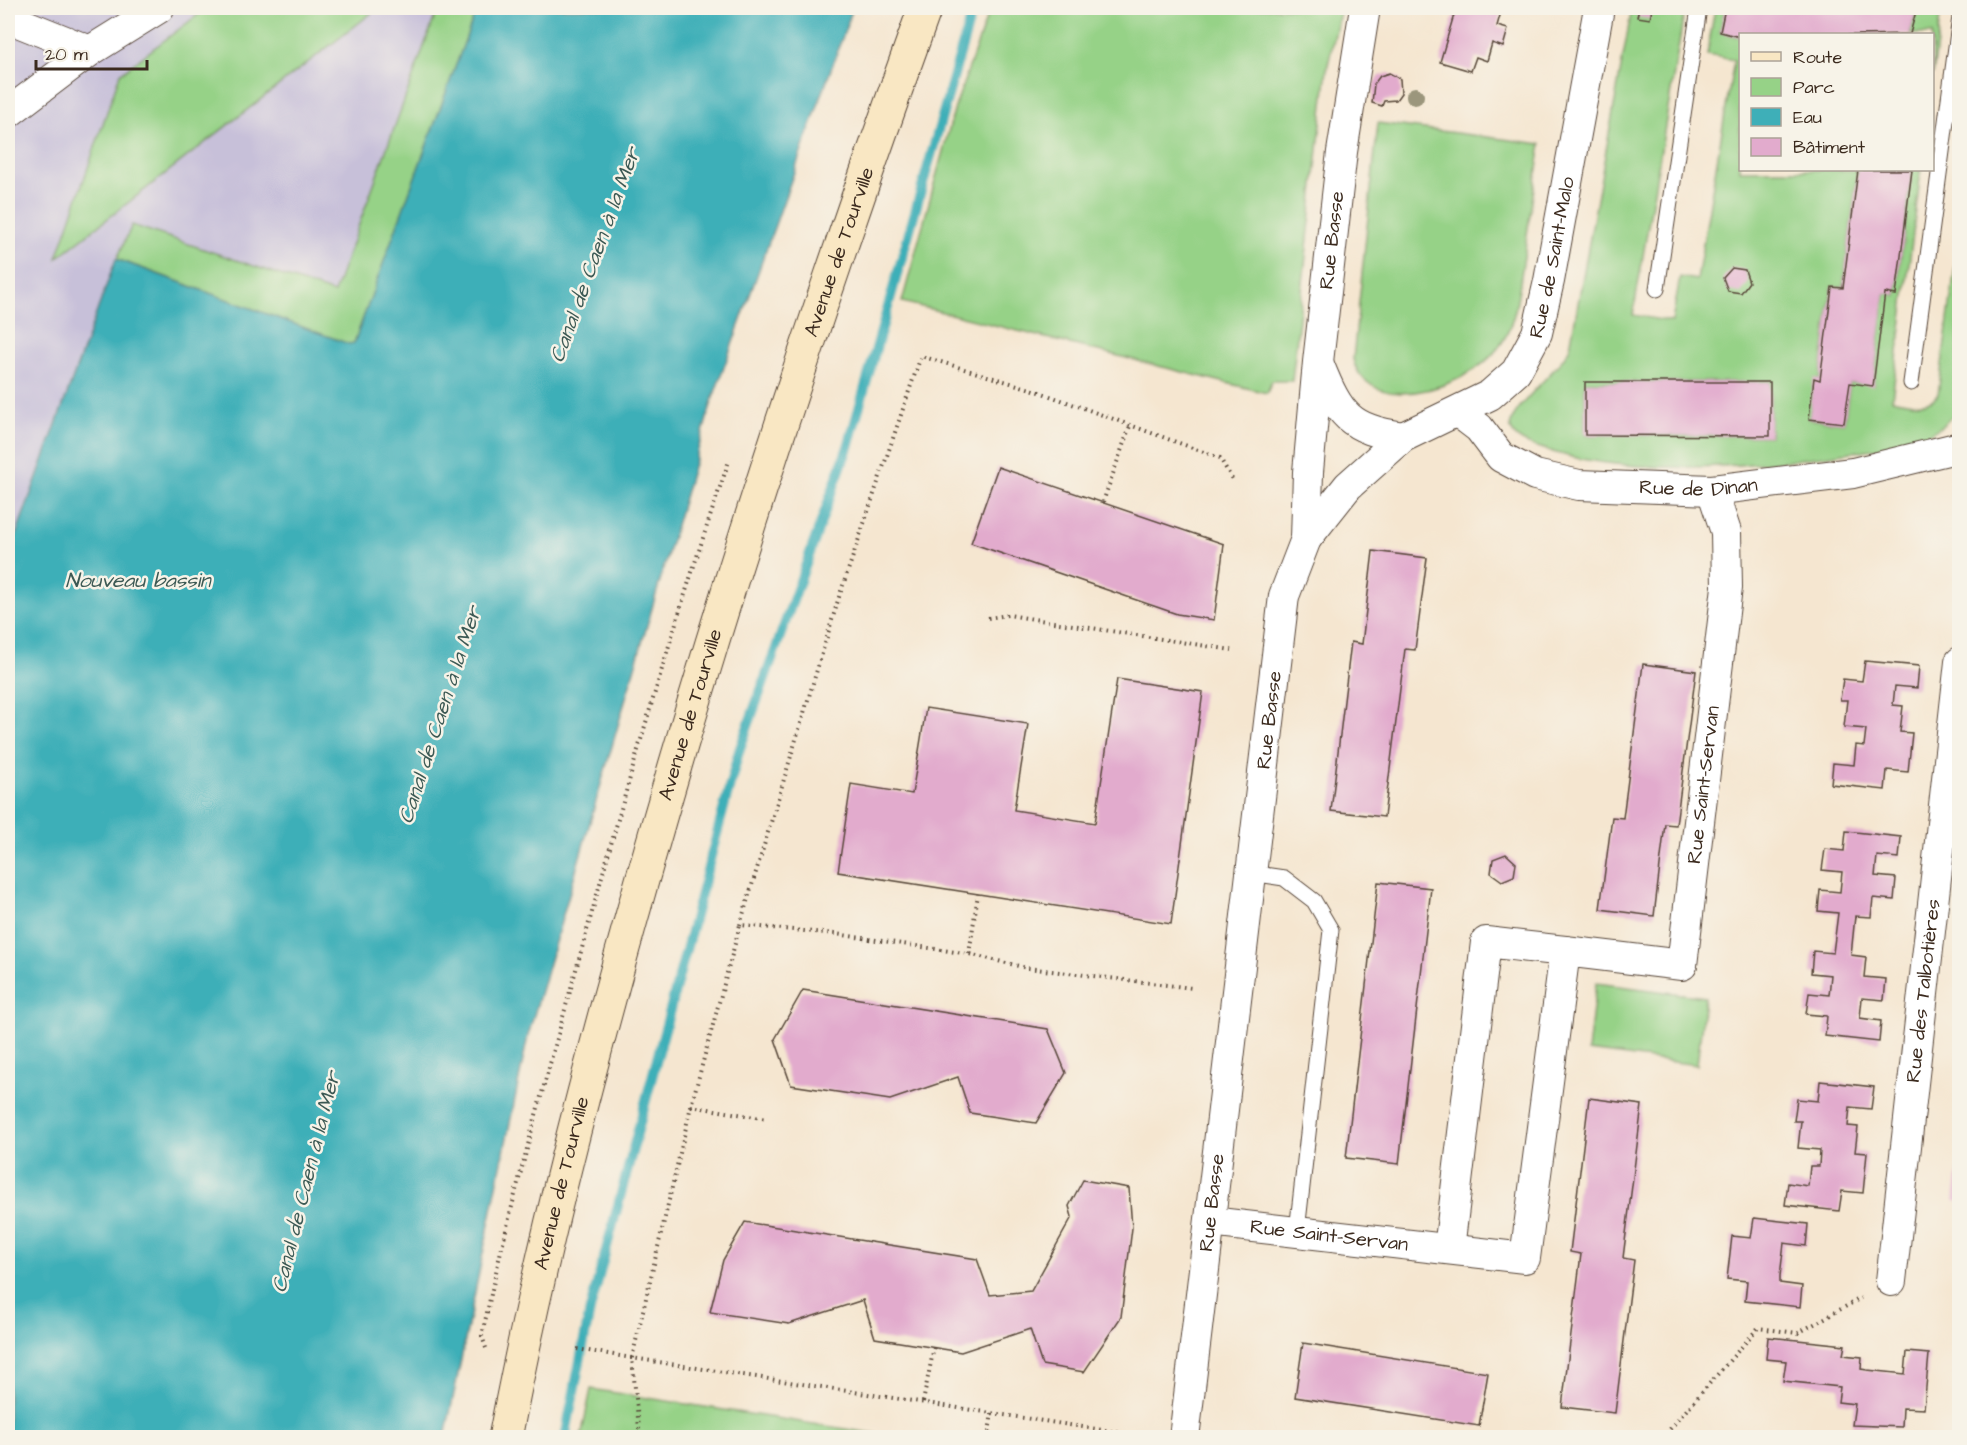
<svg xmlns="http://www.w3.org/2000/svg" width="1967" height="1445" viewBox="0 0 1967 1445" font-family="'Architects Daughter',sans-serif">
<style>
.industrial{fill:#c7c0d9}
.green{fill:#96d287;stroke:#687e52;stroke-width:1.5;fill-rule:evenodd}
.water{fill:#3eafb8;stroke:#3c6c6b;stroke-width:1.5}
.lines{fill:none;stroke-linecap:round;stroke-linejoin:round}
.stream{stroke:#3eafb8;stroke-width:10}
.building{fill:#e2abcd}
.lane-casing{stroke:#574639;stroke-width:17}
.street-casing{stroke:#574639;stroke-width:32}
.secondary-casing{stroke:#574639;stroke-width:35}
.path{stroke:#574639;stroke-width:4;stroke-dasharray:1.5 4.5;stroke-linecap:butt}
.lane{stroke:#fff;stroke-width:15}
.street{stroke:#fff;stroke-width:30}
.secondary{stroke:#f9e7c3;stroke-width:33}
.tree{fill:#9b967c}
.labels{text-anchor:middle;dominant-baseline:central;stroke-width:5;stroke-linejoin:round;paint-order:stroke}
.street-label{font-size:20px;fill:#3b2a1e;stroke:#f7f3e8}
.water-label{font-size:21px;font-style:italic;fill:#3c5954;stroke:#f7f3e8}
</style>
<rect width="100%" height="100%" fill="#f7f3e8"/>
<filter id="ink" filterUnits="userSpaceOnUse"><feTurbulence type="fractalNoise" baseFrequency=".0167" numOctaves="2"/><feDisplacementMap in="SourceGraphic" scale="12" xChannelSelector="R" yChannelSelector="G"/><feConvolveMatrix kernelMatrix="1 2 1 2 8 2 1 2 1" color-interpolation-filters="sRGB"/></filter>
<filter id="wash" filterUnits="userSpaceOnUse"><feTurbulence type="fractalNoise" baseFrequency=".008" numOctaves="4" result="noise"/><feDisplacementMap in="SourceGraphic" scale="24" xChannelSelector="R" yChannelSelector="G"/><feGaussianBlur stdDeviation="1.35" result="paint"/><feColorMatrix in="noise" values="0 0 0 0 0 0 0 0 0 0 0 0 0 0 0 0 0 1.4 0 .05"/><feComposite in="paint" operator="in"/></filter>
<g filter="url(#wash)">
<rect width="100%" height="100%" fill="#f5e6d0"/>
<path class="industrial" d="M8 8H477L354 343 36 1438 8 1437Z"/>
<g class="green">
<path d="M207 8H378L57 258 120 74Z"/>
<path d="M438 8H477L354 343 349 344 117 259 132 225 334 293Z"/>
<path d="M990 8H1341L1327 69 1292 381H1272L1267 393 902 302 955 107Z"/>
<path d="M1632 8H1685L1633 315 1672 322 1680 277 1697 280 1734 60 1707 55 1715 8H1725L1720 32 1740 37V170H1858L1843 288 1832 287 1820 380 1815 379 1809 419 1844 423 1850 383 1873 385 1885 293 1896 295 1912 170H1921L1892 399C1907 402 1929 409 1938 394L1959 238V405C1950 424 1933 433 1914 440 1890 448 1863 451 1838 454 1753 467 1623 478 1541 448 1531 445 1515 441 1511 429 1505 411 1561 370 1570 347ZM1585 382H1770V436L1585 435Z"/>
<path d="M1899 8H1941L1933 75 1932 34H1910L1916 12Z"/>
<path d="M1378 123 1541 144C1535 181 1529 219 1524 257 1519 284 1518 317 1503 341 1483 373 1437 393 1400 393 1378 393 1358 381 1353 359Z"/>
<path d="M1596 983 1705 997 1697 1065 1588 1051Z"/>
<path d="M591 1389 896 1437H581Z"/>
</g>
<path class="water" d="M477 8H853L713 398 528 1036 445 1437H8V557L116 259 349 344 354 343Z"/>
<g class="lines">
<path class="stream" d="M565 1438 590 1310 739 751 848 447 973 8"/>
</g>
<g id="blocks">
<g class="building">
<path d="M1456 8H1487L1501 12 1497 26 1508 29 1503 47 1492 43 1487 61 1476 57 1471 71 1440 62Z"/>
<path d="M1639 8H1652L1650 19 1637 17Z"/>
<path d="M1725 8H1899L1916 11 1910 34 1740 37 1720 32Z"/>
<path d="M1389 73 1400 79 1401 93 1396 100 1384 101 1382 106 1372 103 1374 84 1380 76Z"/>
<path d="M1858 170H1912L1896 295 1885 293 1873 386 1850 383 1844 423 1809 419 1814 378 1820 380 1832 287 1843 288Z"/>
<path d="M1732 268 1745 270 1749 282 1741 293 1728 291 1723 278Z"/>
<path d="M1585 382H1770V436L1585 435Z"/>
<path d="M998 467 1224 544 1214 620 1177 614 971 543Z"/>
<path d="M1373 551 1427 558 1415 650 1405 649 1384 817 1331 811 1351 642 1362 644Z"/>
<path d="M1865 661 1919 666 1917 688 1895 686 1893 705 1903 706 1900 732 1912 733 1908 772 1887 770 1885 790 1831 784 1833 763 1854 765 1856 745 1864 746 1866 729 1844 727 1847 700H1840L1843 679 1862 681Z"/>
<path d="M1643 664 1696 671 1676 825 1665 824 1654 916 1600 909 1612 817 1623 818Z"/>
<path d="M1117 679 1203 692 1171 924 838 872 851 784 912 794 926 708 1028 724 1014 810 1095 823Z"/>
<path d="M1846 831 1901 837 1899 858 1877 856 1875 876 1896 878 1894 900 1873 898 1871 917 1855 916 1851 955 1866 957 1864 977 1886 979 1884 1000 1862 998 1860 1018 1881 1021 1879 1042 1825 1036 1827 1016 1806 1014 1809 993 1829 995 1831 975 1811 973 1813 951 1833 953 1838 913 1818 911 1820 890 1840 892 1842 872 1822 870 1825 849 1844 851Z"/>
<path d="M1506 854 1516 863 1514 876 1502 881 1491 873 1493 859Z"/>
<path d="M1378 882 1431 888 1399 1164 1346 1158Z"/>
<path d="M803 990 1048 1029 1066 1073 1036 1123 970 1113 958 1077 890 1100 791 1085 775 1039Z"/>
<path d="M1820 1081 1874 1087 1871 1109 1850 1107 1848 1126 1858 1127 1855 1152 1867 1153 1863 1193 1842 1191 1839 1211 1785 1205 1788 1183 1808 1186 1810 1166H1819L1820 1150 1798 1148 1801 1121H1794L1797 1099 1818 1101Z"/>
<path d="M1589 1098 1642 1105 1623 1258 1634 1260 1615 1413 1562 1407 1581 1254 1570 1252Z"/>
<path d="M1958 1167H1960V1202L1954 1201Z"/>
<path d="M1083 1180 1129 1188 1132 1228 1121 1317 1084 1372 1042 1365 1030 1329 961 1352 875 1338 863 1300 789 1324 710 1312 723 1260 745 1222 977 1259 990 1295 1031 1291 1072 1217 1069 1206Z"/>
<path d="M1754 1218 1808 1224 1806 1246 1784 1243 1780 1276V1283L1802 1286 1800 1307 1745 1301 1747 1281 1727 1279 1732 1236 1751 1238Z"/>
<path d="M1956 1309H1960V1331L1953 1330Z"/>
<path d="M1768 1337 1845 1345 1843 1355 1862 1357 1861 1369 1867 1370 1905 1374 1907 1352 1929 1354 1924 1409 1903 1408 1902 1427 1852 1425 1855 1404 1838 1402 1840 1387 1783 1381 1786 1361 1766 1359Z"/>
<path d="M1303 1343 1488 1373 1479 1426 1295 1397Z"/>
</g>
</g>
</g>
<g filter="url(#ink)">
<use href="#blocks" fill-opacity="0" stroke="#574639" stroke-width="1.5"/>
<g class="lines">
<g class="lane-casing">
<g id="lane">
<path d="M1657 289 1699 8"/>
<path d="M1911 383 1960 17"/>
<path d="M1251 873 1284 878 1314 901 1331 930 1297 1231"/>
</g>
</g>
<g class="street-casing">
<g id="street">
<path d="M8 18 90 51"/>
<path d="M8 113 90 51 159 8"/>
<path d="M1319 365C1339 415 1349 429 1403 437"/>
<path id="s1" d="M1458 412 1479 428 1501 457 1535 475 1579 485 1712 490 1853 473 1960 447"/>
<path id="s2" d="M1306 539 1348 486 1403 437 1490 395 1516 372 1537 333 1549 281 1599 8"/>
<path id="s3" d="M1210 1222 1525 1258 1565 951 1682 965 1727 587 1726 532 1712 490"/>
<path d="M1449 1249 1486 942 1565 951"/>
<path id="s4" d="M1891 1281 1960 662"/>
<path id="s5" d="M1184 1438 1284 596 1306 539 1308 472 1318 362 1342 152 1365 8"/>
</g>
</g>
<g class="secondary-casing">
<g id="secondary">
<path id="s6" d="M505 1438C541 1250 589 1068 641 884 724 589 821 296 925 8"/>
</g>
</g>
<g class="path">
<path d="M1103 502 1131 423"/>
<path d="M988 618 1008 615 1232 650"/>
<path d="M740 925 839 597 921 356 1034 390 1220 458 1232 479"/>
<path d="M969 954 978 894"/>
<path d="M691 1106 767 1119"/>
<path d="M486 1348 482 1336C507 1215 541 1097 574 977 622 804 670 631 729 461"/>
<path d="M577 1349 632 1358 640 1438"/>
<path d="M923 1402 934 1347"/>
<path d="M1148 1437 632 1358 691 1106 740 925 836 934 969 954 1027 968 1192 988"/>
<path d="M988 1438 992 1413"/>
<path d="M1662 1438 1758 1328 1798 1333 1861 1298"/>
</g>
<use href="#lane" class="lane"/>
<use href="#street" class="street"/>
<use href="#secondary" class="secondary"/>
</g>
<circle class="tree" cx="1415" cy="96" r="9"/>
</g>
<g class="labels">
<g class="street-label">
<text stroke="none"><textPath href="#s5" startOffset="1209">Rue Basse</textPath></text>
<text stroke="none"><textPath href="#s6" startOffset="1233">Avenue de Tourville</textPath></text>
<text stroke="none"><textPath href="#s2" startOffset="394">Rue de Saint-Malo</textPath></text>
<text stroke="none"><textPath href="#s1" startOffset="266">Rue de Dinan</textPath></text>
<text stroke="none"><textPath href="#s6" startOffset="747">Avenue de Tourville</textPath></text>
<text stroke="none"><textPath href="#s5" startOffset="723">Rue Basse</textPath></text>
<text stroke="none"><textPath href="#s3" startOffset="926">Rue Saint-Servan</textPath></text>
<text stroke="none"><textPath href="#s4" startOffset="292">Rue des Talbotières</textPath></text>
<text stroke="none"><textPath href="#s6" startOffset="261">Avenue de Tourville</textPath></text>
<text stroke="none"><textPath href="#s5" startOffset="237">Rue Basse</textPath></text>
<text stroke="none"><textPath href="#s3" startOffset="120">Rue Saint-Servan</textPath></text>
</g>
<g class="water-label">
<text transform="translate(595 255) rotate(-70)">Canal de Caen à la Mer</text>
<text x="138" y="580">Nouveau bassin</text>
<text transform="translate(440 715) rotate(-72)">Canal de Caen à la Mer</text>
<text transform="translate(306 1182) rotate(-76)">Canal de Caen à la Mer</text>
</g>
</g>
<rect width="1967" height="1445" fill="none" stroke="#f7f3e8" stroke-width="30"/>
<rect x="1739" y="33" width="195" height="138" fill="#f7f3e8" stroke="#aca397" stroke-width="1.5"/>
<rect x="1751" y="52" width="30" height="9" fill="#f9e7c3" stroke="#aca397" stroke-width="1.5"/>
<text x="1793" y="63" font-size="18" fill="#3b2a1e">Route</text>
<rect x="1751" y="78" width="30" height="18" fill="#96d287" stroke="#aca397" stroke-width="1.5"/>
<text x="1793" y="93" font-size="18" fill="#3b2a1e">Parc</text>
<rect x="1751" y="108" width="30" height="18" fill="#3eafb8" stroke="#aca397" stroke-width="1.5"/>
<text x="1793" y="123" font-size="18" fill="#3b2a1e">Eau</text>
<rect x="1751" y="138" width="30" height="18" fill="#e2abcd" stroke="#aca397" stroke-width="1.5"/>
<text x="1793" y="153" font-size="18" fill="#3b2a1e">Bâtiment</text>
<path d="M36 60v9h111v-9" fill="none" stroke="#3b2a1e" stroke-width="3"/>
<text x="45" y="60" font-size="18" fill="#3b2a1e" stroke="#f7f3e8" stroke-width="4.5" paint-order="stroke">20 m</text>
</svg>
